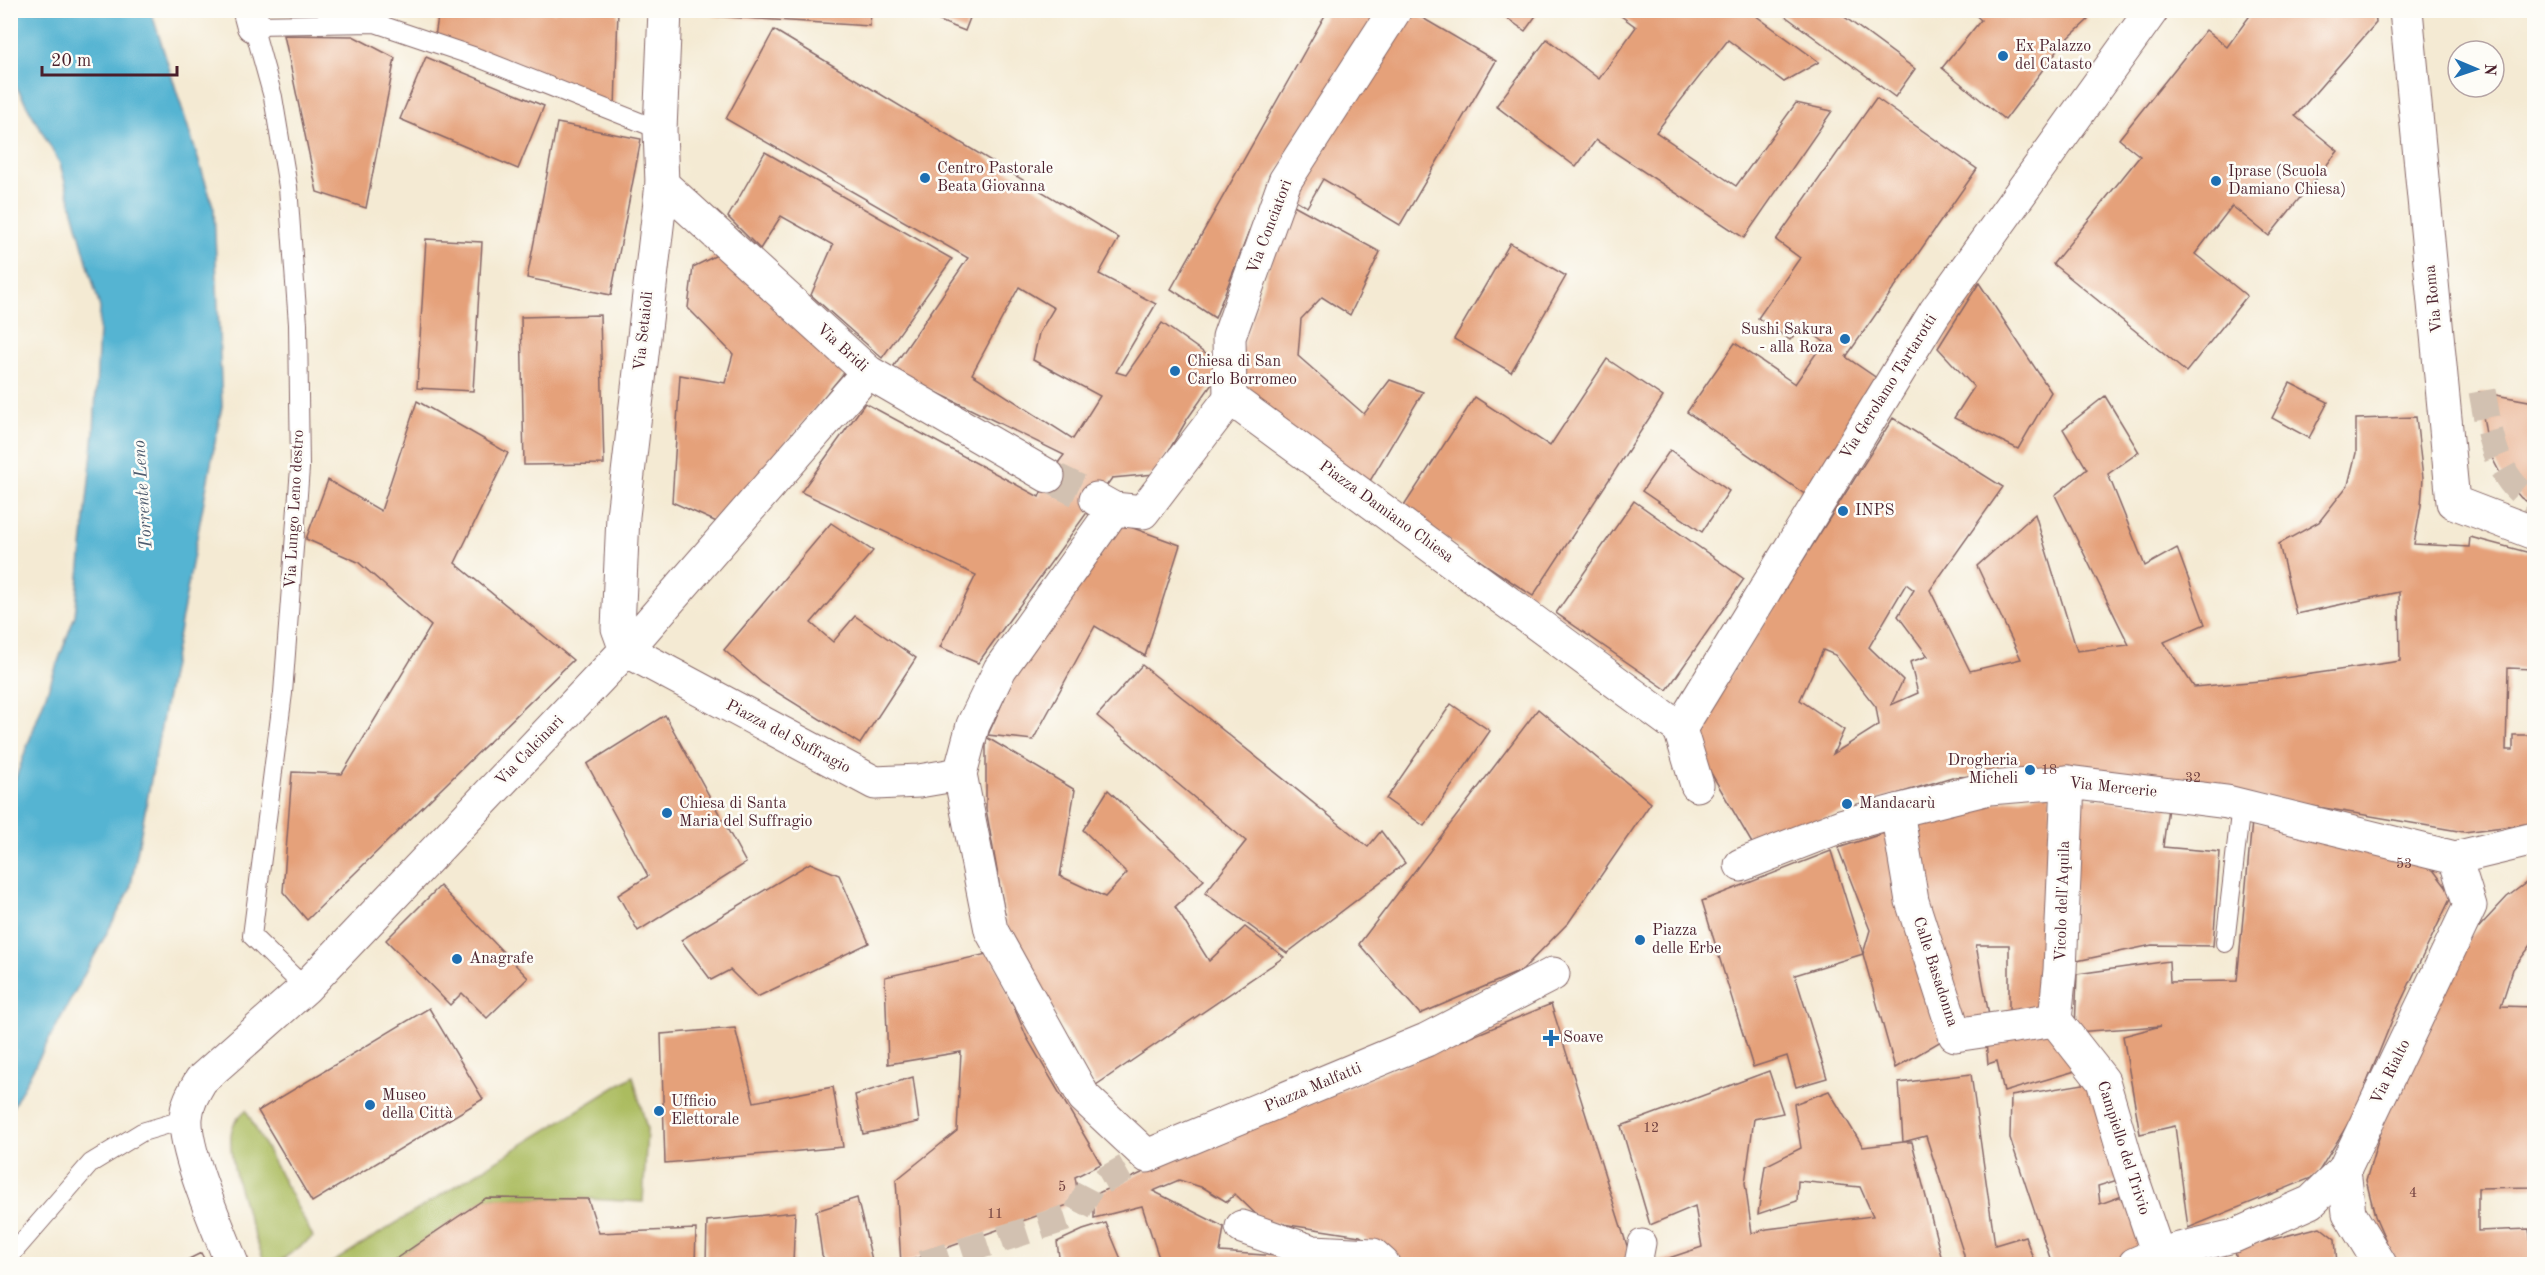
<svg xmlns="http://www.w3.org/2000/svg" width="2545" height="1275" viewBox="0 0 2545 1275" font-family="'Old Standard TT',serif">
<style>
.green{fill:#abbc5f;stroke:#7a6e45;stroke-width:1.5}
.water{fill:#54b4d2;stroke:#4f6a7e;stroke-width:1.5}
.building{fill:#e5a17a;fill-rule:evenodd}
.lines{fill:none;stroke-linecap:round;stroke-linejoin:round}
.pedestrian-tunnel{stroke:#d2c1b1;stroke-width:27;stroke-dasharray:27 14;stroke-linecap:butt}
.minor-tunnel{stroke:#d2c1b1;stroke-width:33;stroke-dasharray:33 16;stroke-linecap:butt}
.service-casing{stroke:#866666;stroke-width:20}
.pedestrian-casing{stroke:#866666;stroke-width:29}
.minor-casing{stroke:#866666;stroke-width:35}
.primary-casing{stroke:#866666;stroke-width:35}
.service{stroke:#fff;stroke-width:18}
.pedestrian{stroke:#fff;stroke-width:27}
.minor{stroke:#fff;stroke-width:33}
.primary{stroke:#fff;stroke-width:33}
.poi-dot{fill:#1f6fb2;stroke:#fdfcf7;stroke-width:2}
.labels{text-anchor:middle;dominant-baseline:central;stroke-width:5;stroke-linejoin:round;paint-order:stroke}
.number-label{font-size:14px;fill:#71403f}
.poi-label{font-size:16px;fill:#4a1f2b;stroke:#fdfcf7;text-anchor:start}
.street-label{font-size:16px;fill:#4a1f2b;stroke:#fdfcf7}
.water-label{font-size:18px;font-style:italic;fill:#4e5b6e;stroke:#fdfcf7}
</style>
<rect width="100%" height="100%" fill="#fdfcf7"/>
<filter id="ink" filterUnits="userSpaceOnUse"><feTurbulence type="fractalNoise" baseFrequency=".0167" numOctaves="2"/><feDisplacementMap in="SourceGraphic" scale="12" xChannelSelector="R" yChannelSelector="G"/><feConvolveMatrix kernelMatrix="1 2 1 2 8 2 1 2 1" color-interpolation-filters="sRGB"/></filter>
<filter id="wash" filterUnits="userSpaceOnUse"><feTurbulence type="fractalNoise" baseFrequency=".008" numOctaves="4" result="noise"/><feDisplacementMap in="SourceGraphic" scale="24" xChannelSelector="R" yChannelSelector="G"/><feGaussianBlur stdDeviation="1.35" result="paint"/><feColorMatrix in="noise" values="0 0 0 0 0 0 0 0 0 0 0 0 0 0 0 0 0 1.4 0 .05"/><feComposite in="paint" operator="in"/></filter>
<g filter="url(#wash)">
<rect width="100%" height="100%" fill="#f4ead3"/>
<g class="green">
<path d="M633 1076 647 1129 643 1202 588 1199 486 1198 388 1264H330Z"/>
<path d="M246 1110 313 1237 276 1264H265C255 1235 220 1151 234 1124 236 1119 242 1114 246 1110Z"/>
</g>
<path class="water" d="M11 10 151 11 214 209 222 406 130 890 11 1110V791L75 615 94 433 100 308 60 164 11 77Z"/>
<g id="blocks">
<g class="building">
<path d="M439 10H547L555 13V10H618L615 109 435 37Z"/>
<path d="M712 10H871L870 26 712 16Z"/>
<path d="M912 10H973L965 31Z"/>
<path d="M1328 10H1386L1268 184 1215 318 1171 289Z"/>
<path d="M1403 10H1409L1496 61 1400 225 1323 179 1307 207 1294 199Z"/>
<path d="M1496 10H1540L1525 31Z"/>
<path d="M1613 10H1748L1819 62 1784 82 1728 40 1656 132 1736 186 1796 103 1832 111 1744 238 1596 140 1576 167 1496 106 1547 39 1599 79 1636 27Z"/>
<path d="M1777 10H1835L1915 69 1895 97Z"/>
<path d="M1970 10H2078L2088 20 2062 44 2005 120 1942 68 1981 20Z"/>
<path d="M2254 10H2375L2376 23 2295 116 2338 151 2269 236 2232 206 2195 254 2247 296 2186 372 2053 264 2140 156 2119 139 2206 30 2227 47Z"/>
<path d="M774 30 1119 238 1099 274 1156 304 1116 372 1126 375 1162 323 1224 367 1188 418 1155 474 1112 478 978 663 940 647 976 575 801 492 865 403 1039 497 1048 476 1064 455 891 370 968 258 726 119ZM1019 287 1054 308 1039 333 1033 360 1100 396 1073 439 972 374Z"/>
<path d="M284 35 353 36 395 58 366 208 317 192Z"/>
<path d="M426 57 544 106 518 169 400 119Z"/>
<path d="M1876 98 1977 169 1846 357 1884 383 1806 495 1687 412 1735 343 1795 384 1824 342 1802 326 1790 340 1758 318 1800 258 1776 240Z"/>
<path d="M557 123 641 139 611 295 527 278Z"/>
<path d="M765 152 952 259 882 358 811 295 833 245 781 216 760 249 728 217Z"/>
<path d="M1290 203 1380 252 1350 315 1322 297 1301 319 1298 356 1364 414 1390 380 1423 392 1367 486 1248 402 1241 352Z"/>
<path d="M426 239 482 242 473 391 417 388Z"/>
<path d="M1510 243 1566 276 1511 372 1454 339Z"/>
<path d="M727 250 848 368 719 523 672 502 680 375 725 383 733 354 688 308 693 267Z"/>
<path d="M1979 283 2051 392 2018 449 1954 418 1974 387 1938 348Z"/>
<path d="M600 315 604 464 524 465 521 317Z"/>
<path d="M1607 359 1663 397 1533 596 1402 509 1475 397 1550 446Z"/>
<path d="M2290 383 2328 402 2309 438 2272 418Z"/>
<path d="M2479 392 2534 402V506L2521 498 2500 473 2489 452Z"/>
<path d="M2105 396 2139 452 2108 474 2145 566 2177 548 2205 624 2164 642 2194 687 2271 680 2400 661 2399 592 2296 614 2279 544 2319 522 2348 485 2356 453V419L2416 417 2423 478 2421 506 2414 544 2469 547 2470 537 2534 554V669L2508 668 2506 750H2513V735H2534V823L2464 832 2272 799 1983 776 1952 777 1848 809 1753 845 1700 754 1697 728 1893 418 2003 487 1930 590 1970 671 2021 659 1977 566 2035 514 2077 651 2129 645 2055 495 2087 469 2063 429ZM1906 584 1914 590 1898 616 1928 656 1910 662 1918 693 1891 705 1903 680 1869 647ZM1823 650 1835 655 1876 707 1879 725 1833 754 1844 730 1800 700Z"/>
<path d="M417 401 508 453 455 563 573 660 307 920 283 892 292 772 342 774 431 626 358 562 306 539 328 480 381 511Z"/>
<path d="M1670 450 1729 491 1702 532 1642 491Z"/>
<path d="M1634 501 1744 579 1667 690 1556 613Z"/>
<path d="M831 523 873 551 811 623 833 642 855 616 916 658 860 744 762 683 724 650Z"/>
<path d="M1122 524 1180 545 1145 656 1095 626 1033 740 988 735 1016 673Z"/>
<path d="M1142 665 1368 847 1381 831 1405 863 1287 953 1205 893 1246 841 1097 716Z"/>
<path d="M1451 704 1490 731 1424 826 1386 799Z"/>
<path d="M1538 709 1651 803 1569 922 1521 971 1420 1014 1359 944Z"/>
<path d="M665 715 746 863 638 931 618 895 648 876 587 764Z"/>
<path d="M986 737 1075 790 1060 876 1105 897 1127 873 1083 830 1108 790 1204 880 1175 907 1209 961 1245 927 1284 957 1096 1085 1007 927 986 809Z"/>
<path d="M2051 792 2048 1008 2009 1013V945H1976L1990 1021 1963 1025 1936 958 1909 823 1953 811Z"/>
<path d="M2078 797 2168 807 2163 847 2220 852 2213 946 2152 945 2072 962Z"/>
<path d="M2252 821 2422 855 2452 895 2393 1018 2354 1114 2316 1176 2188 1228 2175 1126 2140 1134 2123 1036 2161 1026 2075 1032 2077 974 2169 961 2170 982 2237 981Z"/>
<path d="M1891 831 1948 1037 1895 1068 1863 954 1870 930 1838 848Z"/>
<path d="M1831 851 1863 954 1795 975 1827 1078 1796 1087 1787 1056 1753 1067 1702 901Z"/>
<path d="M810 863 839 875 869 943 757 997 730 970 711 980 681 940Z"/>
<path d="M2534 877V941L2513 969 2501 1006 2534 1007V1104L2531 1122 2534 1123V1187L2478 1188V1231L2529 1229 2534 1264H2396L2375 1216 2366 1180 2401 1066 2468 939 2507 897Z"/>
<path d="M440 886 528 978 487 1018 462 993 450 1005 386 940Z"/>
<path d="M991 953 1027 1038 1101 1164 1075 1177 1079 1201 901 1264 896 1180 957 1131 961 1052 888 1064 885 977Z"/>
<path d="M1551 1004 1628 1249 1626 1264H1402L1360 1236 1263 1221 1235 1194 1227 1202 1204 1188 1179 1180 1153 1191 1224 1227 1220 1252 1278 1256V1264H1161L1142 1206 1094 1218V1195L1159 1165Z"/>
<path d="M429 1008 483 1099 312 1202 258 1111Z"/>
<path d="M735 1028 754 1102 833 1087 843 1147 665 1163 661 1034Z"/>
<path d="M2045 1028 2082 1069 2004 1092 1997 1061 1988 1064 1986 1041Z"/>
<path d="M1769 1071 1783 1113 1754 1119 1745 1183 1752 1233 1767 1229 1873 1216 1860 1187 1798 1181 1797 1201 1758 1214 1765 1166 1801 1148 1794 1104 1829 1091 1863 1147 1903 1142 1899 1083 1971 1074 1995 1245 2025 1236 2035 1264H1964V1255L1926 1136 1903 1142H1912L1943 1264H1651L1702 1247 1695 1206 1650 1225 1621 1126Z"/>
<path d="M913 1077 919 1122 863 1134 855 1095Z"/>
<path d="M2095 1082 2124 1178 2098 1186 2100 1204 2125 1195 2145 1252 2109 1264H2052L2010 1138 2011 1096Z"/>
<path d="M486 1198 588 1199 599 1233 696 1229 695 1264H388Z"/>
<path d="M857 1198 873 1264H827L822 1255 816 1211Z"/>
<path d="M795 1212 793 1264H706L707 1221Z"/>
<path d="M1106 1223 1123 1264H1060L1057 1242 1083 1230Z"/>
<path d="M2320 1227 2335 1239 2337 1264H2237L2235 1249Z"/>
<path d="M201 1253 207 1264H179Z"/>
<path d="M2220 1257 2221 1264H2198Z"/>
</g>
</g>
</g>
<g filter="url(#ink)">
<use href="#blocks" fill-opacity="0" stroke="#866666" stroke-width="1.5"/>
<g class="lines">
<g class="pedestrian-tunnel">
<path d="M2482 391C2490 434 2494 478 2534 502"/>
<path d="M923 1264 1076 1215 1090 1188 1147 1156"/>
</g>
<path class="minor-tunnel" d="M1048 476 1096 499"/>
<g class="service-casing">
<g id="service">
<path d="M2225 943 2241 805"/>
<path d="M305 988 252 936 283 693 300 468 298 324 288 187 273 97 253 25 375 23 476 57 660 130"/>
<path d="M10 1256 91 1163 142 1132 186 1119"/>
</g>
</g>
<g class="pedestrian-casing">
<path id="pedestrian" d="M1638 1264 1642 1243"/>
</g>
<g class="minor-casing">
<g id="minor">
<path d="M249 10 253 25"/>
<path d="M2406 10 2453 502 2534 533"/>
<path d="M662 184 868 372 1048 476"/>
<path d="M868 372 626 650 875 783 919 781 960 774 991 930 1084 1097 1147 1156 1426 1040 1553 974"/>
<path d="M1230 398 1229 337 1285 181 1395 10"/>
<path d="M1096 499 1114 509 1143 512 1230 398 1680 729"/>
<path d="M960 774 973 725 1000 669 1114 509"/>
<path d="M1697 785 1680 729 1935 312 2152 10"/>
<path d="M1897 811 1912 901 1955 1035 2055 1020"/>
<path d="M1741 865 1841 826 1897 811 1989 788 2068 782 2227 802 2455 858"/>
<path d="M2055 1020 2103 1081 2128 1166 2158 1254 2157 1264"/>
<path d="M2055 1020 2060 970 2068 782"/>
<path d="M2344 1170 2349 1213 2380 1264"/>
<path d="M1242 1227 1313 1252 1373 1255 1383 1264"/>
<path d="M2135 1264 2158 1254 2234 1236 2311 1202 2344 1170 2470 906 2455 858 2534 839"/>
</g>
</g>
<g class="primary-casing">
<path id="primary" d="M232 1264C219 1230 184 1152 186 1118 187 1103 194 1092 201 1080L305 988 626 650 618 628 623 516 662 184 660 130 665 10"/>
</g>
<use href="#service" class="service"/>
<use href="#pedestrian" class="pedestrian"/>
<use href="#minor" class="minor"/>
<use href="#primary" class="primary"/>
</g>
</g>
<g class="poi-dot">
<circle cx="2003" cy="56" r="6"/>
<circle cx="925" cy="178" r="6"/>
<circle cx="2216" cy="181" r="6"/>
<circle cx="1845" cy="339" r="6"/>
<circle cx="1175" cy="371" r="6"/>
<circle cx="1843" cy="511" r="6"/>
<circle cx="2030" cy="770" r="6"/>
<circle cx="1847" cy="804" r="6"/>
<circle cx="667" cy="813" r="6"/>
<circle cx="1640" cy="940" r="6"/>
<circle cx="457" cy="959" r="6"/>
<path d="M1548 1029h6v6h6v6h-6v6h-6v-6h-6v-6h6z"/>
<circle cx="370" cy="1105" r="6"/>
<circle cx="659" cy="1111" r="6"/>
</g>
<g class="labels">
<g class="number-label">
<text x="2049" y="770">18</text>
<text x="2193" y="778">32</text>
<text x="2404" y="864">53</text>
<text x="1651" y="1128">12</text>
<text x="1062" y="1187">5</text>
<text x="2413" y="1193">4</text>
<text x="995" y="1214">11</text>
</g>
<g class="poi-label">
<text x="2015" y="47">Ex Palazzo<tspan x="2015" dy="18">del Catasto</tspan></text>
<text x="937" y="169">Centro Pastorale<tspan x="937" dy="18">Beata Giovanna</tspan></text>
<text x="2228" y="172">Iprase (Scuola<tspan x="2228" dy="18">Damiano Chiesa)</tspan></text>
<text x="1833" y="330" text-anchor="end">Sushi Sakura<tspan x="1833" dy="18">- alla Roza</tspan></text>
<text x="1187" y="362">Chiesa di San<tspan x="1187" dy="18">Carlo Borromeo</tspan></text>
<text x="1855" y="511">INPS</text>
<text x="2018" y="761" text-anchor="end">Drogheria<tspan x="2018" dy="18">Micheli</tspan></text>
<text x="679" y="804">Chiesa di Santa<tspan x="679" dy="18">Maria del Suffragio</tspan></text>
<text x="1859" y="804">Mandacarù</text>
<text x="1652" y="931">Piazza<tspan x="1652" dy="18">delle Erbe</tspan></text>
<text x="469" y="959">Anagrafe</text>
<text x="1563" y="1038">Soave</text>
<text x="382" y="1096">Museo<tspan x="382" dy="18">della Città</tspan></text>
<text x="671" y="1102">Ufficio<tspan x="671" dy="18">Elettorale</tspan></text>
</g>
<g class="street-label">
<text transform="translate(1270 227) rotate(-69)">Via Conciatori</text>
<text transform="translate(2434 299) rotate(-96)">Via Roma</text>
<text transform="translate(644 331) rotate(-84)">Via Setaioli</text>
<text transform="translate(842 348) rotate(42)">Via Bridi</text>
<text transform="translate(1889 387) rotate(-58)">Via Gerolamo Tartarotti</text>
<text transform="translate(295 509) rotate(-87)">Via Lungo Leno destro</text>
<text transform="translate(1386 512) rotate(36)">Piazza Damiano Chiesa</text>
<text transform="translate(788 737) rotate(28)">Piazza del Suffragio</text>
<text transform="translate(530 751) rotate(-46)">Via Calcinari</text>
<text transform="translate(2113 788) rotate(6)">Via Mercerie</text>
<text transform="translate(2063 901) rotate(-88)">Vicolo dell'Aquila</text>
<text transform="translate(1935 972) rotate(72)">Calle Basadonna</text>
<text transform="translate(2391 1072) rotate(-64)">Via Rialto</text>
<text transform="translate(1313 1088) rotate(-23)">Piazza Malfatti</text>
<text transform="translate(2123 1148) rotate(72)">Campiello del Trivio</text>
</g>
<g class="water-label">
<text transform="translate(143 495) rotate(-94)">Torrente Leno</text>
</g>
</g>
<rect width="2545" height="1275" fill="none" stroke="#fdfcf7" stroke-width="36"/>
<g transform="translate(2476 69) rotate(92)"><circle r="28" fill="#fdfcf7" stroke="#b5a4a5" stroke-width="1.5"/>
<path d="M0-4.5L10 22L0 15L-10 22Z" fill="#1f6fb2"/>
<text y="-9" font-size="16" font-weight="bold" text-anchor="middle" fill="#4a1f2b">N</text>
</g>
<path d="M42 66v9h135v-9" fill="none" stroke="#4a1f2b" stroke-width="3"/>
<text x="51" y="66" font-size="18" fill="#4a1f2b" stroke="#fdfcf7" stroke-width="4.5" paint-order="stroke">20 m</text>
</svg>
